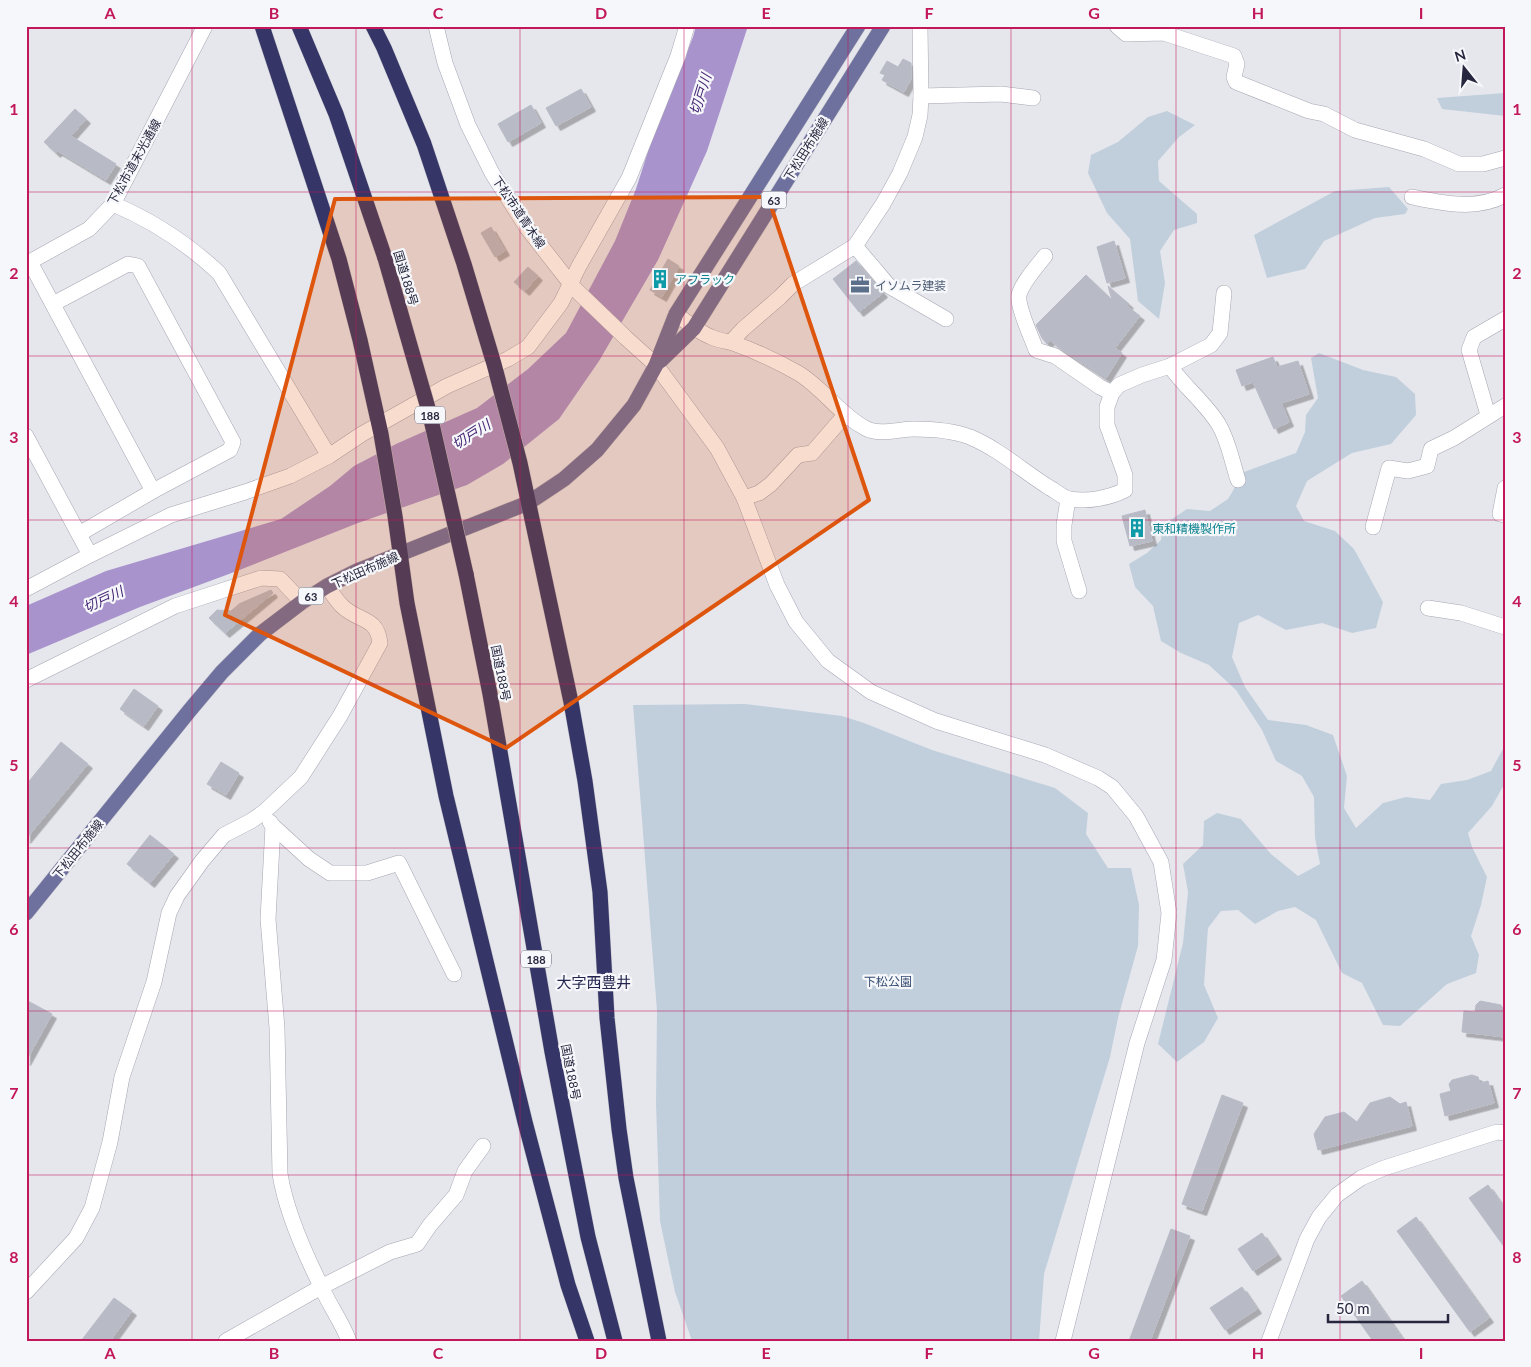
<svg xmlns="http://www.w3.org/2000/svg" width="1531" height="1367" viewBox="0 0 1531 1367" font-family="Lato,'Noto Sans JP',sans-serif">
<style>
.green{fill:#c1cfdc}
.water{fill:#a993cc}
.building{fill:#b8bbc5;stroke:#b8bbc6;filter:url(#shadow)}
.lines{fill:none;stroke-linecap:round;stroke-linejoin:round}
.street-casing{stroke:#a5a6b2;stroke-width:16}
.secondary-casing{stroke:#a5a7b8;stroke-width:16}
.primary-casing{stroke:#c2c3c9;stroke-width:16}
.highway-casing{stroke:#c2c3c9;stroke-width:16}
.street{stroke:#fff;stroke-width:15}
.secondary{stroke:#fff;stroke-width:15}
.primary{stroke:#6e709e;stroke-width:15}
.highway{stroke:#353567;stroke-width:15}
.highway-bridge-casing{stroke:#c2c3c9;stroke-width:16;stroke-linecap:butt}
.highway-bridge{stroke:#353567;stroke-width:15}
.marked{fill:#de560e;fill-opacity:0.2;stroke:#de560e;stroke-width:4;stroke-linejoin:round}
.grid{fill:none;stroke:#c2185b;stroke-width:1;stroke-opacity:0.55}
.labels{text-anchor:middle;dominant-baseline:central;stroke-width:4.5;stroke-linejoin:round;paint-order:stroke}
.shield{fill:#f6f7fa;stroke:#646576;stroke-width:1}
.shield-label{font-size:11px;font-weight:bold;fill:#26273e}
.street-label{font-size:12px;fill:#26273e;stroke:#f6f7fa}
.culture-label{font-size:12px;fill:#0d838f;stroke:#f6f7fa;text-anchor:start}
.service-label{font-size:12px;fill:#4e5e75;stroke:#f6f7fa;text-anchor:start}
.park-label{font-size:12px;fill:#344c71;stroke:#f6f7fa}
.water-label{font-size:14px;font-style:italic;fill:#442574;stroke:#f6f7fa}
.quarter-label{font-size:15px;fill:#24254e;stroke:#f6f7fa}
.neatline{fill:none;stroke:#c2185b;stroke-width:2}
.grid-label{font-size:16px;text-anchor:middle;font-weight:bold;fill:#c2185b}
</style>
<defs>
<filter id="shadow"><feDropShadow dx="4.5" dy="4.5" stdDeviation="0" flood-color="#0004"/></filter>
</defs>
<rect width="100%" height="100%" fill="#e6e7ed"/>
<g class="green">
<path d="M1505 93V116L1442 109 1437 98Z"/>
<path d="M1167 111 1195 125 1179 137 1158 161 1159 181 1197 214V223L1174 230 1160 251 1165 283 1159 319 1138 301 1130 239 1107 213 1088 173 1091 155 1118 142 1148 117Z"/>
<path d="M1389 187 1408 209 1405 214 1375 218 1324 241 1305 269 1267 278 1254 235 1335 191Z"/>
<path d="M1319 353 1363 370 1396 377 1415 394 1416 415 1391 444 1352 453 1307 481 1296 506 1304 521 1335 531 1354 549 1383 602 1376 628 1352 633 1322 623 1286 630 1258 615 1239 623 1232 657 1245 687 1268 720 1306 725 1333 735 1347 776 1344 808 1356 828 1383 803 1406 797 1430 800 1441 784 1467 780 1491 771 1505 745V783L1492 806 1468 833 1472 847 1487 877 1481 905 1471 936 1479 955 1476 973 1447 984 1400 1026 1383 1025 1362 983 1342 973 1316 920 1295 907 1278 911 1255 924 1238 910 1221 911 1208 928 1204 985 1218 1018 1204 1042 1177 1062 1158 1044 1183 943 1188 892 1183 864 1203 845 1204 821 1217 813 1241 819 1271 854 1298 876 1320 864 1315 838 1314 797 1302 776 1276 761 1262 730 1236 690 1209 665 1181 653 1161 641 1153 606 1135 587 1129 564 1147 553 1161 540 1163 525 1187 509 1210 511 1228 499 1244 472 1296 453 1305 432 1306 415 1318 398 1311 358Z"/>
<path d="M745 704 842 716 864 723 932 750 1055 788 1088 813 1086 834 1108 868H1131L1139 905 1138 946 1118 1018 1110 1057 1044 1274 1039 1341H692L675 1292 660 1221 656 1104 657 1011 633 705Z"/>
</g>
<path class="water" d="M696 26H748L707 151 658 260 599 361 559 419 503 464 467 485 358 523 237 571 140 607 26 655V606L106 571 281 519 330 486 354 466 396 444 477 408 528 369 566 333 615 241 636 189 651 142 693 37Z"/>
<g class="building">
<path d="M903 59 911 63V79L904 92 882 80 885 75 880 73 887 61 898 67Z"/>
<path d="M581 89 591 107 556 126 546 108Z"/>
<path d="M531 105 541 123 508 142 498 124Z"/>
<path d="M75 109 86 119 71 136 116 164 106 180 58 151 56 153 44 142Z"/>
<path d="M491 227 505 251 495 257 481 233Z"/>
<path d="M1114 241 1125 278 1107 283 1097 247Z"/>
<path d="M668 259 679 266 662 297 650 290Z"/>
<path d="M856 261 883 293 859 312 833 279Z"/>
<path d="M528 267 538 276 525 291 514 282Z"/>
<path d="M1086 275 1112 300 1108 286 1129 304 1127 306 1140 316 1115 348 1122 353 1106 378 1058 347 1050 340 1047 344 1042 338 1036 325Z"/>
<path d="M1273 357 1277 367 1298 361 1309 394 1281 403 1289 422 1274 429 1253 382 1242 386 1236 370Z"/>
<path d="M1145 510 1152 541 1130 546 1122 516Z"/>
<path d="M271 590 273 593 225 633 209 618 217 610 231 611 239 604Z"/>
<path d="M134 689 158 706 144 726 120 709Z"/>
<path d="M61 742 88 764 26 839V785Z"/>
<path d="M221 762 239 773 226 795 207 784Z"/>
<path d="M150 835 174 854 150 883 127 864Z"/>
<path d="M26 1000 52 1014 26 1061Z"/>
<path d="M1480 1001 1501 1005 1505 1012V1037L1462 1032 1464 1011 1475 1012 1476 1005Z"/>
<path d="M1472 1075 1478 1077 1480 1083 1488 1081 1494 1103 1445 1116 1440 1094 1451 1091 1449 1084 1452 1080Z"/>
<path d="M1222 1095 1243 1103 1202 1211 1182 1204Z"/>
<path d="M1390 1097 1400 1104 1406 1102 1412 1126 1318 1150 1314 1134 1325 1117 1344 1112 1357 1122 1370 1103Z"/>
<path d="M1488 1185 1505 1209V1248L1469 1198Z"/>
<path d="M1416 1217 1489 1318 1470 1332 1397 1231Z"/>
<path d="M1171 1229 1190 1236 1150 1341H1129Z"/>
<path d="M1262 1233 1277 1255 1253 1271 1238 1249Z"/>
<path d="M1362 1281 1404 1341H1373L1341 1296Z"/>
<path d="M1242 1287 1257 1309 1225 1330 1210 1308Z"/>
<path d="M114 1298 132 1311 110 1341H81Z"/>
</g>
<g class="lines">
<g class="street-casing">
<g id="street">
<path d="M1117 26 1126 34 1164 33 1234 56 1237 64 1234 77 1236 82 1309 111 1324 114 1355 130 1424 149 1459 164H1483L1505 158"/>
<path d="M921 96 1001 94 1033 98"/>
<path d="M1412 197C1442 203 1476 211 1505 195"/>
<path d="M113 204C151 220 189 245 219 273L329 456"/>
<path d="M855 246 889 286 946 319"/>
<path d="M1045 256C1037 266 1022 283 1019 295 1017 307 1032 338 1036 350L1055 356 1100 387 1112 393"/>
<path d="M30 262 153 491"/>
<path d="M26 264 89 229 113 204 205 26"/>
<path d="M53 304 128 264 138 266 233 442 230 450 153 491 79 534"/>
<path d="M676 314C687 322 698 332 711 337 718 340 725 341 733 343 755 351 777 361 798 373 823 388 839 414 865 428 879 436 899 429 914 429 931 429 954 431 970 437 999 449 1024 472 1050 488 1056 491 1063 498 1070 499 1088 502 1109 498 1125 490V475L1107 425V407L1112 393 1119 385 1142 375 1170 366 1211 345 1220 333 1224 293"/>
<path d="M731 342 743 329 780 297 793 284 855 246 883 204 900 173 915 137 920 115 921 96 920 26"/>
<path d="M1170 366C1184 387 1206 403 1219 425 1229 442 1232 462 1238 480"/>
<path d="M1488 415 1469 350 1474 337 1505 319"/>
<path d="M26 436 90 555"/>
<path d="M1505 488 1500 514 1505 515"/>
<path d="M744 498 759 493 771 484 798 455 812 453 845 415"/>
<path d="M1068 499 1064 525V541L1079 591"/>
<path d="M1373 527 1389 468 1408 471 1427 466 1431 449 1454 438 1505 406"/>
<path d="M26 589 90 555 171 515 245 492 290 476 329 456 362 434 447 386 508 359 528 347 561 303 579 266 629 178 678 56 687 26"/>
<path d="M1428 608 1461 613 1505 627"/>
<path d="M26 680 175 606 261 578 280 579 302 602"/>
<path d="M270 822 273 826 309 859 330 873H367L399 863 454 974"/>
<path d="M273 826 268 919 277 1028 280 1174C286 1212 304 1252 321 1286 329 1305 342 1322 349 1341"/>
<path d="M26 1292 76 1238 92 1208 110 1142 122 1077 154 982 169 913 177 896 202 861 224 835 251 821 264 812 301 777 340 716 380 643C377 616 358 622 342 606 336 600 332 593 327 586"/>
<path d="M226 1341 321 1287 390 1252 417 1244 430 1225 456 1195 465 1171 483 1146"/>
</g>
</g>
<g class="secondary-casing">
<g id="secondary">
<path d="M436 26 445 63 468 125 492 173 527 228 574 288 626 338 656 365 717 448 744 498 777 585 796 622 828 661 871 692 936 721 1045 755 1098 778 1112 787 1136 816 1161 862 1169 913 1164 960 1137 1043 1063 1341"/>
<path d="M1269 1341 1307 1239 1319 1217 1337 1195 1361 1178 1384 1168 1497 1132 1505 1133"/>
</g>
</g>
<g class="primary-casing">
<g id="primary">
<path d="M660 361 694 328 883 26"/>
<path d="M26 913 190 710 222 672 260 634 302 602 327 586 357 571 528 503 564 479 597 450 634 405 656 365 676 314 858 26"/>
</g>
</g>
<g class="highway-casing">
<g id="highway">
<path d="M262 26 339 259 360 340 381 434 395 516 407 603 446 796 525 1122 568 1285 587 1341"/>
<path d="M299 26 336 114 385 258"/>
<path d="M373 26 384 48 424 144 464 264 494 364 520 463 571 702 585 781 600 892 607 1018 619 1129 626 1178 659 1341"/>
<path d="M466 574 490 694 552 1052 588 1237 615 1341"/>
</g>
</g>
<use href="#street" class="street"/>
<use href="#secondary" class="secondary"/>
<use href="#primary" class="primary"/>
<use href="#highway" class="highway"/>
<g class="highway-bridge-casing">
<path id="highway-bridge" d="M385 258 430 415 466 574"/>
</g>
<use href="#highway-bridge" class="highway-bridge"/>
</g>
<path class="marked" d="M768 197 869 500 506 748 225 615 335 199Z"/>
<path class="grid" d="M192 26V1341M356 26V1341M520 26V1341M684 26V1341M848 26V1341M1011 26V1341M1176 26V1341M1340 26V1341M26 192H1505M26 356H1505M26 520H1505M26 684H1505M26 848H1505M26 1011H1505M26 1175H1505"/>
<defs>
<g id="building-bare" transform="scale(1.5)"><path d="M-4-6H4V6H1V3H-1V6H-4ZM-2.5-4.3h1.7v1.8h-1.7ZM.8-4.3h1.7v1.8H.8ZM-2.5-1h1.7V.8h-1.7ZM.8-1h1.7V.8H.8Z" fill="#0f9aa8" stroke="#f6f7fa" stroke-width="2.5" paint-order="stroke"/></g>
<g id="office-bare" transform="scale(1.5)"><path d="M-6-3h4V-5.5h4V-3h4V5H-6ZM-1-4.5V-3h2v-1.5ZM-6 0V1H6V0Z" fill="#5c6f8a" stroke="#f6f7fa" stroke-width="2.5" paint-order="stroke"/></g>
</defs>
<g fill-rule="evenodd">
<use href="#building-bare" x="660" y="279"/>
<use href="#office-bare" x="860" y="285"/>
<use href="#building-bare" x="1137" y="528"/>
</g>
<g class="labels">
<g class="shield">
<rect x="761.5" y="191.5" width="25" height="17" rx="4"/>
<rect x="415" y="406.5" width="30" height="17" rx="4"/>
<rect x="298.5" y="587.5" width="25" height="17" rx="4"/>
<rect x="521" y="950.5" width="30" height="17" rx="4"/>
</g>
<g class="shield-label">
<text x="774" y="200">63</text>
<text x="430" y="415">188</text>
<text x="311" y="596">63</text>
<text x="536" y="959">188</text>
</g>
<g class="street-label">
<text transform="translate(806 149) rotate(-58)">下松田布施線</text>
<text transform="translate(134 162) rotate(-61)">下松市道末光通線</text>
<text transform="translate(519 212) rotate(56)">下松市道青木線</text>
<text transform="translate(406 278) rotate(73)">国道188号</text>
<text transform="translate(365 570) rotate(-24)">下松田布施線</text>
<text transform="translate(501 673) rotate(79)">国道188号</text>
<text transform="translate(78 849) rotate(-51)">下松田布施線</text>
<text transform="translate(571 1072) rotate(79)">国道188号</text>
</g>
<g class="culture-label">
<text x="675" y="279">アフラック</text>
<text x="1152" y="528">東和精機製作所</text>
</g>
<g class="service-label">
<text x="875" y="285">イソムラ建装</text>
</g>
<g class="park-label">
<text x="888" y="981">下松公園</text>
</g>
<g class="water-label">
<text transform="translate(700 94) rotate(-73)">切戸川</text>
<text transform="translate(471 434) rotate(-32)">切戸川</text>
<text transform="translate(103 599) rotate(-25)">切戸川</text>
</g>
<g class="quarter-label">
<text x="594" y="982">大字西豊井</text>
</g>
</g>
<rect width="1531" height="1367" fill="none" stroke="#f6f7fa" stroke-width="55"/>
<g transform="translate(1464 68) rotate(343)" stroke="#f6f7fa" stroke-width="4" paint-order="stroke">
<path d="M0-4L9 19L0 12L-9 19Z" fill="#26273e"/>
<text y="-8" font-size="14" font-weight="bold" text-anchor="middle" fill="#26273e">N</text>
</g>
<path d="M1328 1314v8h120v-8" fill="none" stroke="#26273e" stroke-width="2.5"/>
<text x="1336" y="1314" font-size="15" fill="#26273e" stroke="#f6f7fa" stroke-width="4" paint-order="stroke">50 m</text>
<rect x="28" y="28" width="1476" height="1312" class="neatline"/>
<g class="grid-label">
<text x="110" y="19">A</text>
<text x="274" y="19">B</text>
<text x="438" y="19">C</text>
<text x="601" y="19">D</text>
<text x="766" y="19">E</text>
<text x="929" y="19">F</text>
<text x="1094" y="19">G</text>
<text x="1258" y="19">H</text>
<text x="1421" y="19">I</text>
<text x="14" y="115">1</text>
<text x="1517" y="115">1</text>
<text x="14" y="279">2</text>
<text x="1517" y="279">2</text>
<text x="14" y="443">3</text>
<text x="1517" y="443">3</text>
<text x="14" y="607">4</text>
<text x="1517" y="607">4</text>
<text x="14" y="771">5</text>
<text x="1517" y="771">5</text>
<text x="14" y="935">6</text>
<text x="1517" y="935">6</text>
<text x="14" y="1099">7</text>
<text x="1517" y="1099">7</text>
<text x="14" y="1263">8</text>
<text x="1517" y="1263">8</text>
<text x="110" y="1359">A</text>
<text x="274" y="1359">B</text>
<text x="438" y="1359">C</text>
<text x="601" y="1359">D</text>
<text x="766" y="1359">E</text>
<text x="929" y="1359">F</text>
<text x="1094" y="1359">G</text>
<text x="1258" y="1359">H</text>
<text x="1421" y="1359">I</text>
</g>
</svg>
